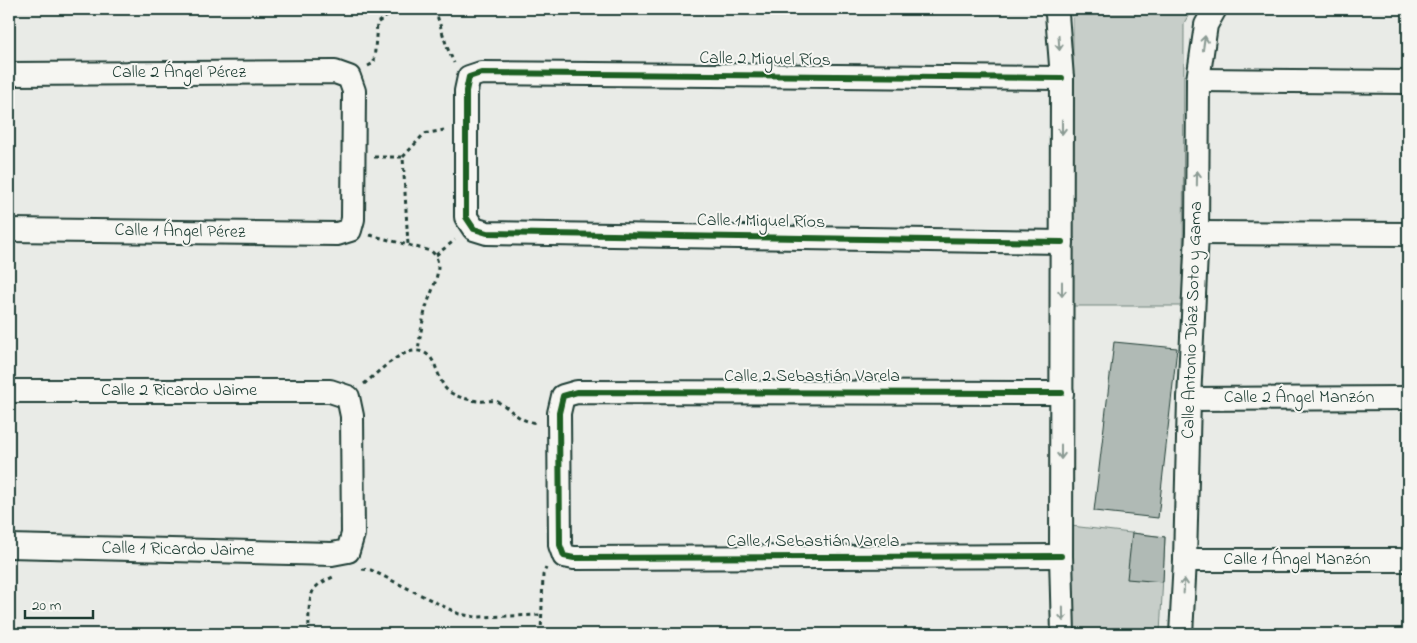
<svg xmlns="http://www.w3.org/2000/svg" width="1417" height="643" viewBox="0 0 1417 643" font-family="'Indie Flower',sans-serif">
<style>
.green{fill:#c7cec9;stroke:#73867e}
.building{fill:#b0bab5;stroke:#1f3d34}
.lines{fill:none;stroke-linecap:round;stroke-linejoin:round}
.minor-casing{stroke:#1f3d34;stroke-width:26}
.path{stroke:#1f3d34;stroke-width:3;stroke-dasharray:4 4;stroke-linecap:butt}
.minor{stroke:#f6f6f2;stroke-width:22}
.cycleway-casing{stroke:#f6f6f2;stroke-width:9}
.cycleway{stroke:#1b5e20;stroke-width:6}
.oneway{stroke:#8a9a93}
.labels{text-anchor:middle;dominant-baseline:central;stroke-width:4;stroke-linejoin:round;paint-order:stroke}
.street-label{font-size:18px;fill:#1f3d34;stroke:#f6f6f2}
</style>
<rect width="100%" height="100%" fill="#e9ebe7"/>
<filter id="ink" filterUnits="userSpaceOnUse"><feTurbulence type="fractalNoise" baseFrequency=".02" numOctaves="2"/><feDisplacementMap in="SourceGraphic" scale="10" xChannelSelector="R" yChannelSelector="G"/><feConvolveMatrix kernelMatrix="1 2 1 2 8 2 1 2 1" color-interpolation-filters="sRGB"/></filter>
<g filter="url(#ink)">
<g class="green">
<path d="M1068 9H1192L1184 23 1183 306H1072L1073 18Z"/>
<path d="M1071 526 1165 537 1160 634H1072Z"/>
</g>
<g class="building">
<path d="M1114 342 1177 348 1158 518 1094 511Z"/>
<path d="M1132 533 1165 537 1163 582 1127 579Z"/>
</g>
<g class="lines">
<g class="minor-casing">
<g id="minor">
<path d="M1055 9 1057 14 1062 78 1061 556 1063 634"/>
<path d="M9 74 335 72 349 77 354 91 353 219 350 230 337 234 9 230"/>
<path d="M1062 78 481 73 469 77 466 91V217L474 229 487 233 1062 242"/>
<path d="M1198 80 1408 82"/>
<path d="M1197 233 1408 234"/>
<path d="M9 391H330L348 397 352 416 353 534 348 551 332 554 9 546"/>
<path d="M1189 399 1408 398"/>
<path d="M1061 556 574 558 564 556 560 545 559 413 563 396 577 392 1062 393"/>
<path d="M1185 560H1408"/>
<path d="M1181 634 1185 560 1189 399 1197 233 1198 80 1206 25 1215 9"/>
</g>
</g>
<g class="path">
<path d="M435 9 447 47 454 63"/>
<path d="M368 66 374 63 377 23 397 9"/>
<path d="M374 157H403L408 245"/>
<path d="M403 157 424 134 444 130"/>
<path d="M370 235 431 251C448 264 429 294 425 311 422 324 420 337 418 350"/>
<path d="M436 255 455 240"/>
<path d="M364 384C379 372 410 338 429 356 433 359 436 368 438 373 442 382 443 389 453 394 458 397 473 401 479 401 485 402 492 399 498 402 514 410 516 421 538 423"/>
<path d="M362 569 371 570 459 614 476 617 542 615"/>
<path d="M309 634C309 622 307 595 316 587 321 582 327 580 333 577"/>
<path d="M541 634 543 575 546 568"/>
</g>
<use href="#minor" class="minor"/>
<g class="cycleway-casing">
<g id="cycleway">
<path d="M1062 78 481 73 469 77 466 91V217L474 229 487 233 1062 242"/>
<path d="M1061 556 574 558 564 556 560 545 559 413 563 396 577 392 1062 393"/>
</g>
</g>
<use href="#cycleway" class="cycleway"/>
</g>
<defs><path id="oneway-shaft" d="M-6 0H5M1.5-3L5.5 0L1.5 3" fill="none" stroke-width="1.6" stroke-linecap="round" stroke-linejoin="round" transform="scale(1.25)"/></defs>
<g class="oneway">
<use href="#oneway-shaft" transform="translate(1059 43) rotate(86)"/>
<use href="#oneway-shaft" transform="translate(1204 43) rotate(-82)"/>
<use href="#oneway-shaft" transform="translate(1062 127) rotate(90)"/>
<use href="#oneway-shaft" transform="translate(1197 178) rotate(-89)"/>
<use href="#oneway-shaft" transform="translate(1062 289) rotate(90)"/>
<use href="#oneway-shaft" transform="translate(1061 452) rotate(90)"/>
<use href="#oneway-shaft" transform="translate(1184 586) rotate(-87)"/>
<use href="#oneway-shaft" transform="translate(1063 614) rotate(89)"/>
</g>
</g>
<g class="labels">
<g class="street-label">
<text transform="translate(765 60) rotate(1)">Calle 2 Miguel Ríos</text>
<text x="179" y="73">Calle 2 Ángel Pérez</text>
<text transform="translate(761 222) rotate(1)">Calle 1 Miguel Ríos</text>
<text transform="translate(180 232) rotate(1)">Calle 1 Ángel Pérez</text>
<text transform="translate(1193 320) rotate(-88)">Calle Antonio Díaz Soto y Gama</text>
<text x="812" y="377">Calle 2 Sebastián Varela</text>
<text x="179" y="391">Calle 2 Ricardo Jaime</text>
<text x="1299" y="398">Calle 2 Ángel Manzón</text>
<text x="813" y="542">Calle 1 Sebastián Varela</text>
<text transform="translate(178 550) rotate(1)">Calle 1 Ricardo Jaime</text>
<text x="1297" y="560">Calle 1 Ángel Manzón</text>
</g>
</g>
<rect width="1417" height="643" fill="none" stroke="#f6f6f2" stroke-width="30"/>
<rect x="15" y="15" width="1387" height="613" fill="none" stroke="#1f3d34" stroke-width="2" filter="url(#ink)"/>
<path d="M25 610v8h68v-8" fill="none" stroke="#1f3d34" stroke-width="2.5"/>
<text x="32" y="610" font-size="15" fill="#1f3d34" stroke="#f6f6f2" stroke-width="4" paint-order="stroke">20 m</text>
</svg>
